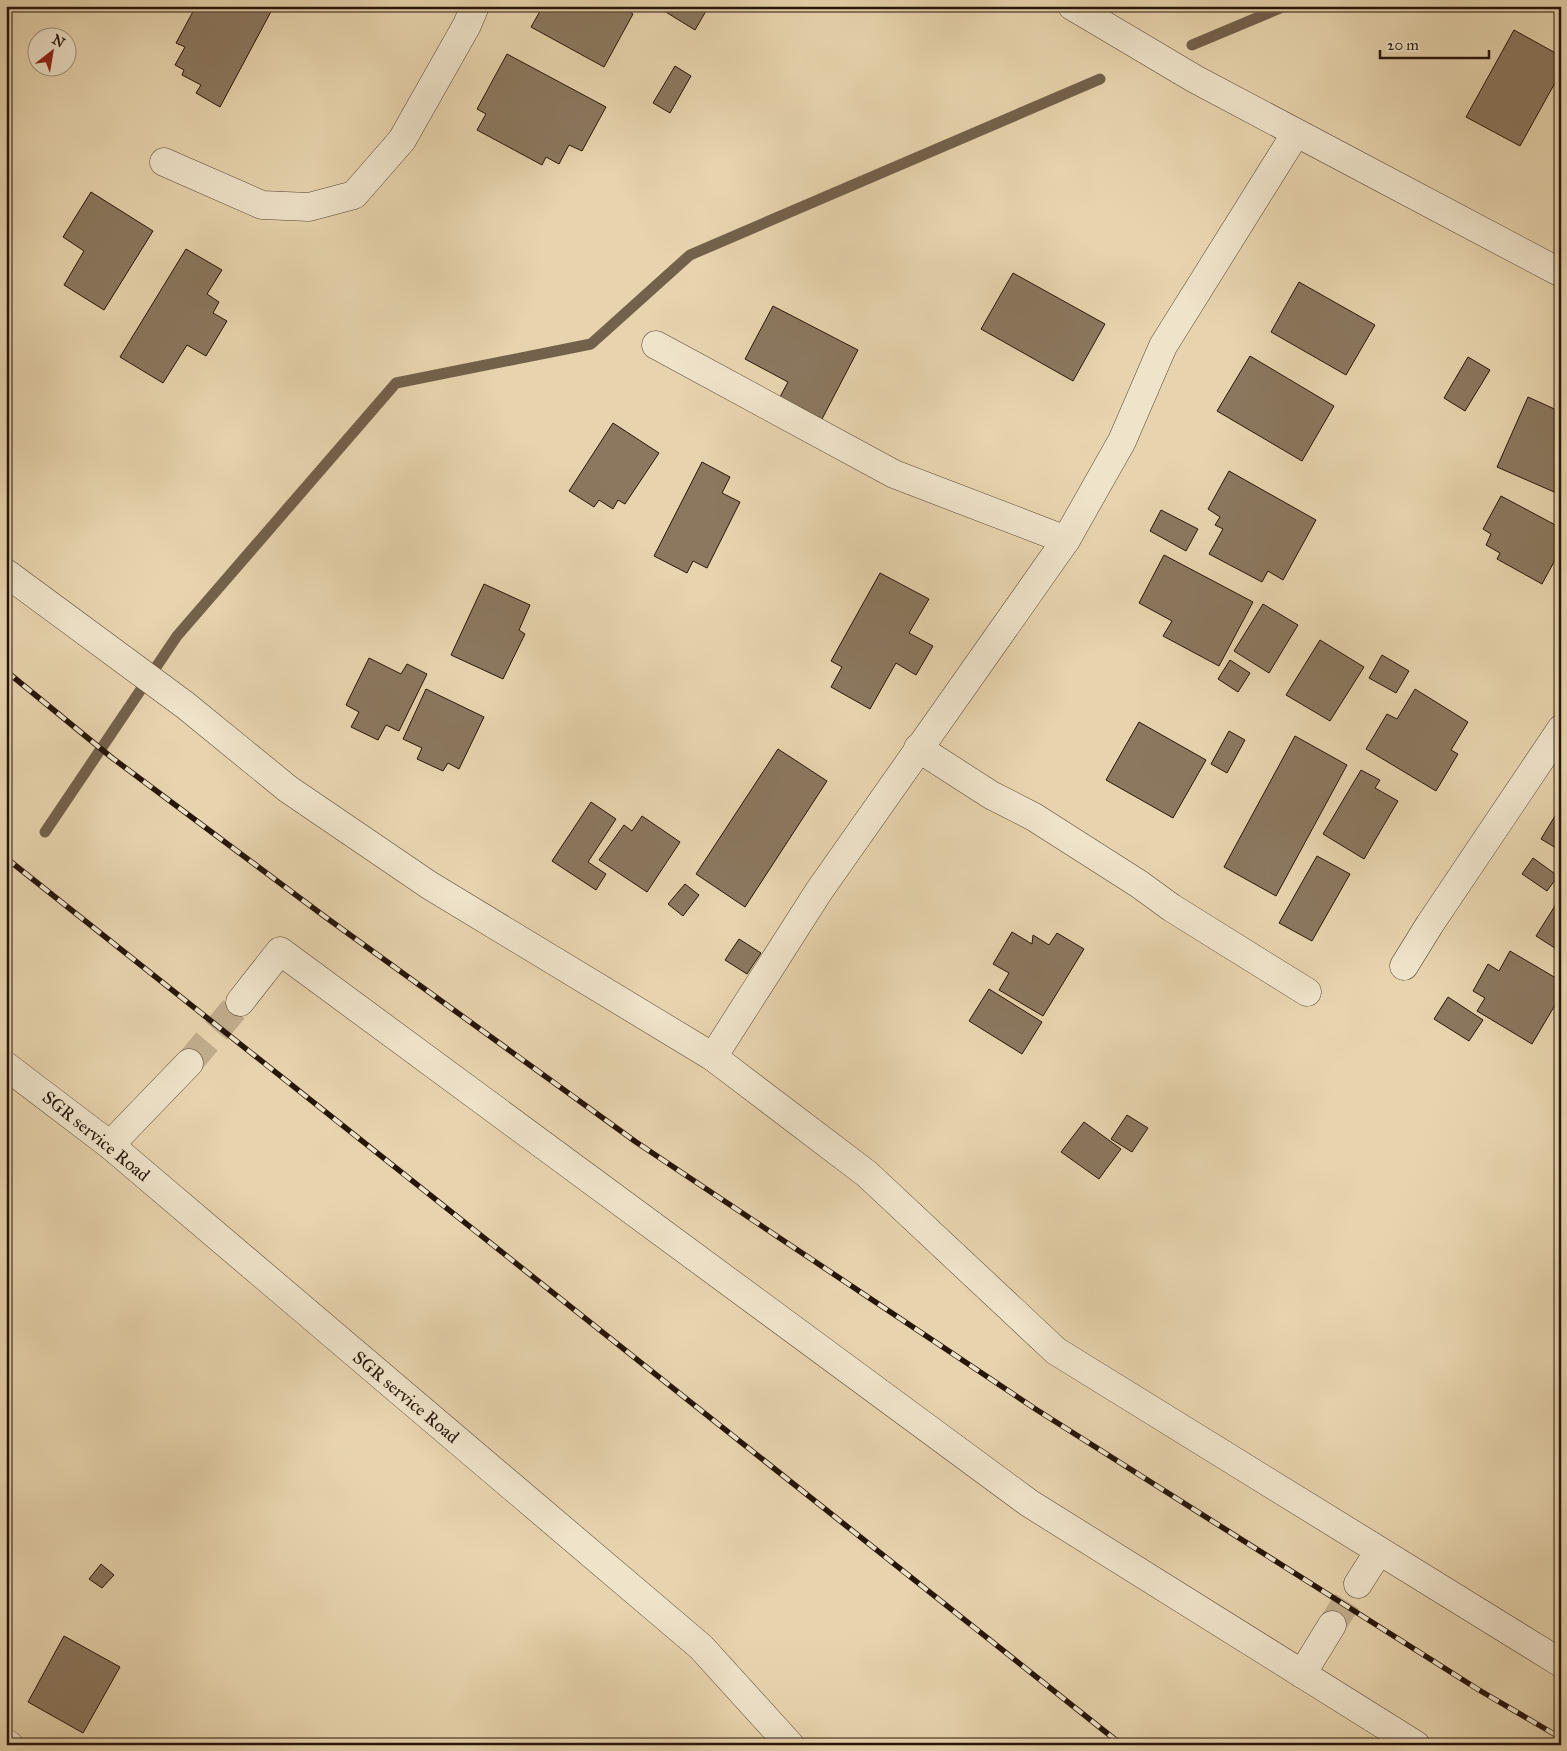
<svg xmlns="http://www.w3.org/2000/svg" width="1567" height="1751" viewBox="0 0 1567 1751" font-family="'IM FELL Great Primer',serif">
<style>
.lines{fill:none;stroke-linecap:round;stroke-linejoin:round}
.stream{stroke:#73614b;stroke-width:11}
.building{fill:#8b785f;stroke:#27150a}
.minor-tunnel{stroke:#c1ae8d;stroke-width:28;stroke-dasharray:28 14;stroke-linecap:butt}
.minor-casing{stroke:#574533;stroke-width:29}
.minor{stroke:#efe3ca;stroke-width:28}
.rail-casing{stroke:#27150a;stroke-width:5.5}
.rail{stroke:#efe3ca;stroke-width:4;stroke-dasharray:11;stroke-linecap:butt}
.labels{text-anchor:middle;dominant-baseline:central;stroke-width:4.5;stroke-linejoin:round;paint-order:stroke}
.street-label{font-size:18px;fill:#27150a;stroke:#efe3ca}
</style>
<rect width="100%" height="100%" fill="#e7d4ae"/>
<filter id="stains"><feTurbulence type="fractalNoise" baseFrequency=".004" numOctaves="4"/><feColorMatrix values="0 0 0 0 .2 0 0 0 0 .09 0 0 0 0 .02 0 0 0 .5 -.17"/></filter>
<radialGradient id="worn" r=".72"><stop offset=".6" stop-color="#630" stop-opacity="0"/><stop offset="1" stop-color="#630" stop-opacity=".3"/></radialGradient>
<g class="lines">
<g class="stream">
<path d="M1192 45 1285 6"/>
<path d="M45 832 177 636 396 383 591 344 690 255 1100 79"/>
</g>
</g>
<g class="building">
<path d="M196 6H274L220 107 196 93 201 85 182 75 184 70 175 65 185 47 176 43Z"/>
<path d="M543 6H619L633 14 604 67 531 27Z"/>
<path d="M656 6H709L695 30Z"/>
<path d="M1514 30 1561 56V72L1520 146 1466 117Z"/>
<path d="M507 54 606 107 582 151 569 145 559 164 546 157 542 165 477 130 486 114 477 109Z"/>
<path d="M675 66 691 76 670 113 653 103Z"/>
<path d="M91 192 153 231 104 310 64 285 84 251 63 237Z"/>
<path d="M186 249 222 270 207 294 219 302 213 313 227 321 206 356 187 345 163 383 120 357Z"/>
<path d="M1013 273 1105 324 1073 381 981 329Z"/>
<path d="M1299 282 1375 325 1346 375 1271 332Z"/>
<path d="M773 306 858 350 822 419 780 397 788 382 745 359Z"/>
<path d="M1250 356 1334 406 1302 461 1217 411Z"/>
<path d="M1468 357 1490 370 1465 411 1444 398Z"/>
<path d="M1528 397 1561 412V495L1497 467Z"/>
<path d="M613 423 659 453 625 504 618 500 613 509 599 500 594 507 569 491Z"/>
<path d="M702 462 730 477 722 493 740 502 707 568 693 561 687 573 654 556Z"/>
<path d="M1229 471 1316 520 1283 580 1268 571 1262 582 1209 554 1223 529 1215 525 1220 517 1208 509Z"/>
<path d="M1501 496 1561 528V549L1542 584 1497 559 1500 553 1486 545 1491 534 1483 529Z"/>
<path d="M1161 510 1198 529 1186 551 1150 531Z"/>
<path d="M1164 555 1253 602 1219 666 1163 636 1172 621 1139 603Z"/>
<path d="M880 573 929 599 909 633 933 646 916 675 896 663 870 709 831 687 842 667 831 661Z"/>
<path d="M484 584 530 605 519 630 525 634 503 679 451 655Z"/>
<path d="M1263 604 1298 625 1269 673 1234 651Z"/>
<path d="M1320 640 1364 667 1330 721 1286 695Z"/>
<path d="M1382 655 1409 671 1396 693 1369 678Z"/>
<path d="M369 658 401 674 407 664 427 674 399 731 386 725 378 740 351 727 359 712 346 705Z"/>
<path d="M1230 660 1250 673 1238 692 1218 679Z"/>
<path d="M426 689 484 717 459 769 448 763 443 771 417 759 422 748 403 739Z"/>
<path d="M1415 689 1468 722 1451 750 1458 754 1436 791 1366 749 1387 714 1397 719Z"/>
<path d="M1139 722 1206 760 1173 818 1106 780Z"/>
<path d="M1229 731 1245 740 1227 773 1211 764Z"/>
<path d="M1295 736 1347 765 1276 896 1224 867Z"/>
<path d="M778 749 827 781 745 907 696 874Z"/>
<path d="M1361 770 1380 780 1375 788 1398 801 1364 859 1323 834Z"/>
<path d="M591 802 616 819 588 862 606 874 596 890 552 861Z"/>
<path d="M1561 806V851L1541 839Z"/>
<path d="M642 816 680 842 647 892 599 860 624 825 632 831Z"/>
<path d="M1317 856 1350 874 1312 941 1279 923Z"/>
<path d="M1533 858 1558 876 1547 891 1522 874Z"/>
<path d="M685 884 699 895 683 916 668 904Z"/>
<path d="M1558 901 1561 902V952L1536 936Z"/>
<path d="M1012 932 1032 944 1033 935 1049 945 1057 933 1084 949 1043 1016 999 990 1009 973 993 964Z"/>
<path d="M739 939 761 953 747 974 725 960Z"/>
<path d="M1510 951 1561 981V995L1532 1044 1477 1011 1485 998 1473 991 1488 964 1499 971Z"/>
<path d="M989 989 1042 1022 1022 1054 969 1021Z"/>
<path d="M1448 997 1483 1020 1469 1041 1434 1019Z"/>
<path d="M1127 1115 1148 1128 1132 1152 1111 1139Z"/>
<path d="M1084 1122 1121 1149 1099 1179 1061 1152Z"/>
<path d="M101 1564 114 1575 102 1588 89 1579Z"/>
<path d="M64 1636 120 1667 83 1733 28 1702Z"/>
</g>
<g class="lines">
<g class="minor-tunnel">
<path d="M189 1063 240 1002"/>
<path d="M1332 1625 1358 1584"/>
</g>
<g class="minor-casing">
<g id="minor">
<path d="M1072 6 1195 79 1561 273"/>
<path d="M164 162 262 205 309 207 354 195 402 140 467 25 475 6"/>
<path d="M656 345 894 474 1066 540"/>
<path d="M6 573 185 705 288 789 429 885 713 1057 867 1174 1056 1351 1561 1663"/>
<path d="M918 748 991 795 1034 817 1139 884 1172 908 1307 992"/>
<path d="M1404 966 1430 924 1561 729"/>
<path d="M240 1002 280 951 1029 1503 1416 1745"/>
<path d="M713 1057 819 891 1066 540 1122 441 1163 346 1296 133"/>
<path d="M6 1066 110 1145 701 1647 790 1745"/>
<path d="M110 1145 189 1063"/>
<path d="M1358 1584 1379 1551"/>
<path d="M1302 1674 1332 1625"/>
<path d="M6 1743 9 1745"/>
</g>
</g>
<use href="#minor" class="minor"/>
<g class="rail-casing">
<g id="rail">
<path d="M6 671 111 757 324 916 636 1142 1037 1410 1479 1690 1561 1738"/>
<path d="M6 858 1122 1745"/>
</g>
</g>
<use href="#rail" class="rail"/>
</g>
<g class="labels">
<g class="street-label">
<text transform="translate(96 1136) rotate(39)">SGR service Road</text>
<text transform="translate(406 1397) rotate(40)">SGR service Road</text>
</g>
</g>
<rect width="1567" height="1751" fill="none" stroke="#e7d4ae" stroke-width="25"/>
<rect x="8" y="8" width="1552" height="1736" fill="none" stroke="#27150a" stroke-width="2.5"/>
<rect x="12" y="12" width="1542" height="1726" fill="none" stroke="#27150a"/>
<g transform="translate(52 52) rotate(31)"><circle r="24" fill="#efe3ca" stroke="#9f917d"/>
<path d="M0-4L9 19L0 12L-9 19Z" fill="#8f2418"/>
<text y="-8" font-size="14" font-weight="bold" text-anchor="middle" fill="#27150a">N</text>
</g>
<path d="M1380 50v8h109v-8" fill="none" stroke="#27150a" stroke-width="2.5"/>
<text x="1387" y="50" font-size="15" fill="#27150a" stroke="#efe3ca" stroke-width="4" paint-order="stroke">20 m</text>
<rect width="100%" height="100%" filter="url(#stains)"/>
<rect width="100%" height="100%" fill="url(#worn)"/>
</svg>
